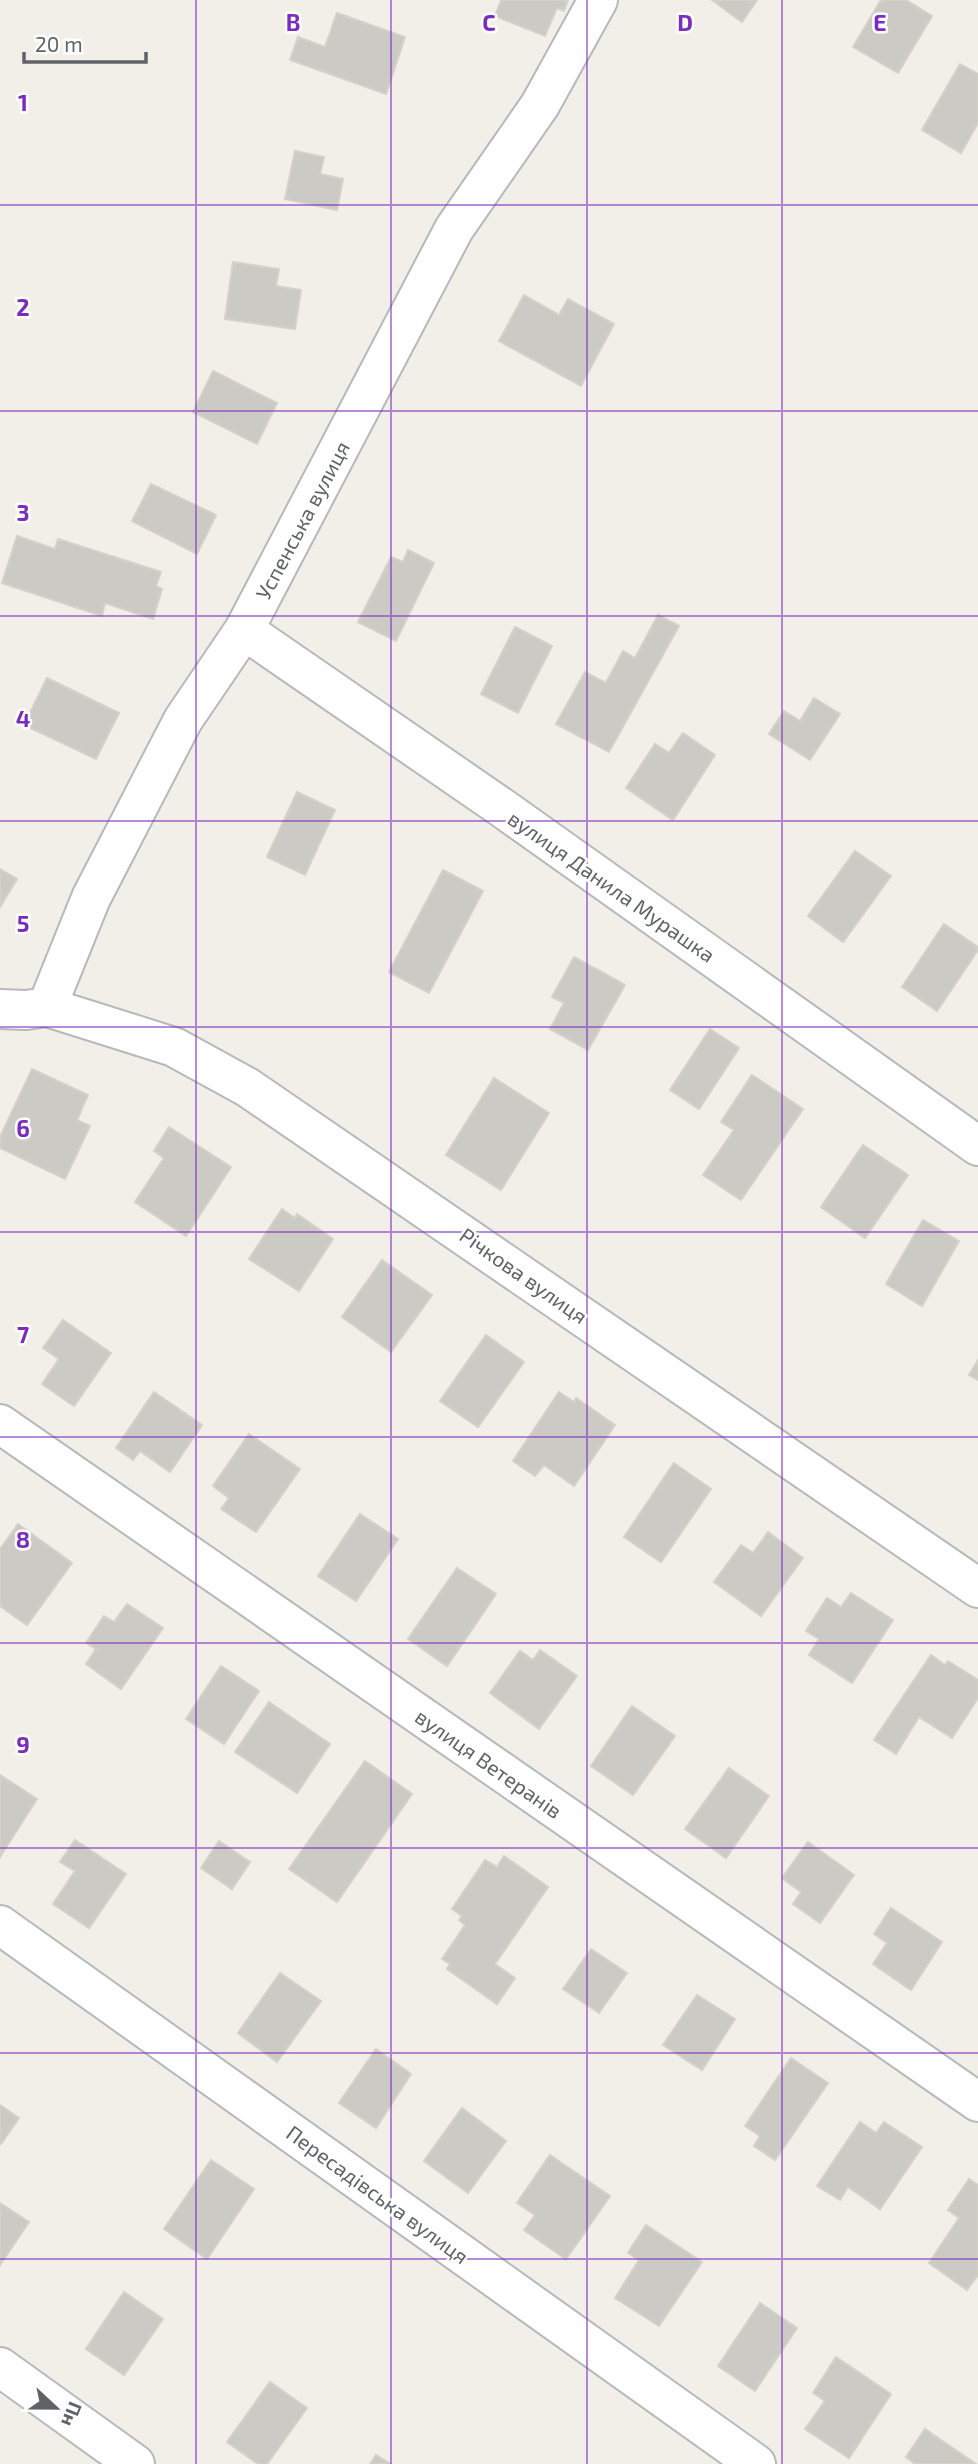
<svg xmlns="http://www.w3.org/2000/svg" width="978" height="2464" viewBox="0 0 978 2464" font-family="'Exo 2',sans-serif">
<style>
.building{fill:#cccac5;stroke:#d6d1c6;stroke-width:2}
.lines{fill:none;stroke-linecap:round;stroke-linejoin:round}
.street-casing{stroke:#b5b8bc;stroke-width:42}
.street{stroke:#fff;stroke-width:38}
.grid{fill:none;stroke:#7b2cbf;stroke-width:2;stroke-opacity:0.55}
.labels{text-anchor:middle;dominant-baseline:central;stroke-width:5;stroke-linejoin:round;paint-order:stroke}
.street-label{font-size:21px;fill:#5f6368;stroke:#fff}
.grid-label{font-size:23px;text-anchor:middle;font-weight:bold;fill:#7b2cbf;stroke:#fff;stroke-width:5;stroke-linejoin:round;paint-order:stroke}
</style>
<rect width="100%" height="100%" fill="#f1efe8"/>
<g class="building">
<path d="M501 0H568L564 11 557 8 545 36 495 16Z"/>
<path d="M712 0H757L742 22Z"/>
<path d="M881 0H906L932 16 898 73 853 47Z"/>
<path d="M337 13 405 37 386 94 290 60 298 37 325 47Z"/>
<path d="M960 64 978 74V123L961 153 922 130Z"/>
<path d="M295 151 324 157 320 174 343 179 337 210 285 199Z"/>
<path d="M233 262 279 269 276 286 301 290 295 329 225 319Z"/>
<path d="M524 295 559 315 568 299 614 324 581 386 499 341Z"/>
<path d="M213 371 277 403 257 444 193 412Z"/>
<path d="M151 484 216 515 197 554 132 521Z"/>
<path d="M17 536 55 549 58 539 161 572 156 586 162 589 153 619 105 603 102 616 2 583Z"/>
<path d="M408 550 434 563 396 641 358 622 391 557 403 562Z"/>
<path d="M658 615 679 626 609 752 556 724 585 672 606 683 623 651 635 658Z"/>
<path d="M515 627 552 646 518 713 481 694Z"/>
<path d="M47 678 119 713 96 759 24 725Z"/>
<path d="M814 698 840 714 810 760 769 734 784 711 800 721Z"/>
<path d="M683 733 715 755 673 820 626 788 655 744 669 753Z"/>
<path d="M297 792 335 810 305 875 267 857Z"/>
<path d="M855 851 891 876 843 942 808 916Z"/>
<path d="M0 869 17 879 0 907Z"/>
<path d="M443 870 483 891 429 993 389 972Z"/>
<path d="M944 924 978 947V950L937 1011 902 987Z"/>
<path d="M574 957 625 985 588 1050 550 1029 564 1003 552 997Z"/>
<path d="M710 1029 739 1048 699 1109 670 1090Z"/>
<path d="M32 1069 88 1095 77 1120 90 1126 65 1179 0 1148V1137Z"/>
<path d="M752 1075 803 1109 741 1200 703 1175 734 1130 721 1122Z"/>
<path d="M494 1078 549 1113 501 1190 446 1155Z"/>
<path d="M169 1127 231 1167 186 1236 135 1202 164 1158 154 1151Z"/>
<path d="M863 1145 908 1175 865 1238 821 1207Z"/>
<path d="M282 1209 295 1218 297 1214 333 1239 299 1291 249 1259Z"/>
<path d="M923 1220 959 1241 922 1306 886 1284Z"/>
<path d="M382 1260 432 1295 391 1352 342 1317Z"/>
<path d="M63 1320 111 1353 74 1406 42 1384 59 1359 43 1348Z"/>
<path d="M486 1335 524 1362 478 1427 440 1401Z"/>
<path d="M978 1360V1380L969 1375Z"/>
<path d="M154 1392 202 1425 170 1472 140 1451 133 1460 116 1448Z"/>
<path d="M559 1392 574 1402 576 1398 615 1425 574 1486 544 1465 535 1476 513 1461Z"/>
<path d="M249 1434 300 1469 256 1532 221 1509 229 1498 213 1486Z"/>
<path d="M674 1463 711 1489 661 1562 624 1537Z"/>
<path d="M360 1514 398 1539 356 1601 318 1576Z"/>
<path d="M18 1524 72 1563 27 1625 0 1606V1549Z"/>
<path d="M768 1532 803 1558 761 1616 714 1582 741 1545 753 1553Z"/>
<path d="M457 1568 496 1594 447 1666 408 1639Z"/>
<path d="M851 1593 893 1620 852 1683 809 1655 819 1639 806 1631 827 1598 841 1607Z"/>
<path d="M127 1604 163 1628 121 1689 86 1664 96 1649 86 1643 104 1616 114 1622Z"/>
<path d="M540 1650 577 1676 539 1729 490 1693 520 1651 533 1660Z"/>
<path d="M931 1655 945 1665 948 1661 978 1680V1698L952 1738 919 1717 896 1754 874 1740Z"/>
<path d="M221 1666 259 1691 224 1744 186 1719Z"/>
<path d="M269 1702 330 1744 297 1793 235 1752Z"/>
<path d="M632 1706 675 1736 633 1795 591 1766Z"/>
<path d="M365 1761 412 1794 337 1902 289 1869Z"/>
<path d="M729 1768 769 1796 726 1858 685 1829Z"/>
<path d="M0 1775 37 1799 0 1857Z"/>
<path d="M75 1840 126 1874 89 1928 53 1904 75 1871 60 1862Z"/>
<path d="M219 1841 250 1862 232 1889 201 1868Z"/>
<path d="M808 1842 854 1875 820 1923 793 1904 801 1892 782 1878Z"/>
<path d="M504 1856 548 1887 495 1964 515 1978 497 2004 447 1969 450 1964 442 1959 465 1925 459 1920 462 1916 452 1909 485 1860 497 1867Z"/>
<path d="M891 1908 942 1942 911 1990 873 1964 887 1943 874 1934Z"/>
<path d="M591 1949 627 1973 599 2013 563 1989Z"/>
<path d="M280 1973 321 2001 277 2062 238 2033Z"/>
<path d="M697 1995 735 2019 702 2070 663 2045Z"/>
<path d="M376 2049 411 2074 376 2128 339 2103Z"/>
<path d="M791 2058 828 2083 775 2160 754 2146 760 2136 745 2126Z"/>
<path d="M0 2105 19 2118 1 2144 0 2143Z"/>
<path d="M462 2108 506 2141 468 2193 424 2161Z"/>
<path d="M860 2122 876 2133 884 2122 922 2147 880 2209 848 2187 840 2200 817 2186Z"/>
<path d="M550 2155 610 2196 566 2259 524 2230 535 2215 517 2203Z"/>
<path d="M211 2160 254 2189 207 2259 164 2229Z"/>
<path d="M969 2179 978 2185V2275L967 2290 929 2263 959 2218 948 2210Z"/>
<path d="M0 2203 29 2222 0 2265Z"/>
<path d="M646 2225 702 2262 659 2326 615 2298 639 2260 628 2253Z"/>
<path d="M124 2292 163 2319 124 2375 86 2349Z"/>
<path d="M760 2303 797 2328 755 2391 718 2366Z"/>
<path d="M836 2357 891 2394 849 2458 805 2429 825 2401 813 2393Z"/>
<path d="M270 2382 307 2408 267 2464H258L227 2442Z"/>
<path d="M925 2429 976 2464H915L906 2457Z"/>
<path d="M376 2455 391 2464H370Z"/>
</g>
<g class="lines">
<g class="street-casing">
<g id="street">
<path d="M244 630 501 807 978 1146"/>
<path d="M47 1007 174 1047 247 1087 978 1588"/>
<path d="M0 1009 26 1010 47 1007 91 898 183 720 244 630 454 229 540 105 598 0"/>
<path d="M0 1424 978 2102"/>
<path d="M0 1925 756 2464"/>
<path d="M0 2367 135 2464"/>
</g>
</g>
<use href="#street" class="street"/>
</g>
<path class="grid" d="M196 0V2464M391 0V2464M587 0V2464M782 0V2464M0 205H978M0 411H978M0 616H978M0 821H978M0 1027H978M0 1232H978M0 1437H978M0 1643H978M0 1848H978M0 2053H978M0 2259H978"/>
<g class="labels">
<g class="street-label">
<text transform="translate(302 520) rotate(-62)">Успенська вулиця</text>
<text transform="translate(612 886) rotate(35)">вулиця Данила Мурашка</text>
<text transform="translate(524 1275) rotate(35)">Річкова вулиця</text>
<text transform="translate(489 1763) rotate(35)">вулиця Ветеранів</text>
<text transform="translate(378 2194) rotate(36)">Пересадівська вулиця</text>
</g>
</g>
<g class="grid-label">
<text x="293" y="31">B</text>
<text x="489" y="31">C</text>
<text x="685" y="31">D</text>
<text x="880" y="31">E</text>
<text x="23" y="111">1</text>
<text x="23" y="316">2</text>
<text x="23" y="521">3</text>
<text x="23" y="727">4</text>
<text x="23" y="932">5</text>
<text x="23" y="1137">6</text>
<text x="23" y="1343">7</text>
<text x="23" y="1548">8</text>
<text x="23" y="1753">9</text>
</g>
<g transform="translate(56 2408) rotate(112)" stroke="#ffffff" stroke-width="5" paint-order="stroke">
<path d="M0-5L12 26L0 18L-12 26Z" fill="#5f6368"/>
<text y="-10" font-size="19" font-weight="bold" text-anchor="middle" fill="#5f6368">Пн</text>
</g>
<path d="M24 52v10h122v-10" fill="none" stroke="#5f6368" stroke-width="3.5"/>
<text x="35" y="52" font-size="21" fill="#5f6368" stroke="#ffffff" stroke-width="5" paint-order="stroke">20 m</text>
</svg>
